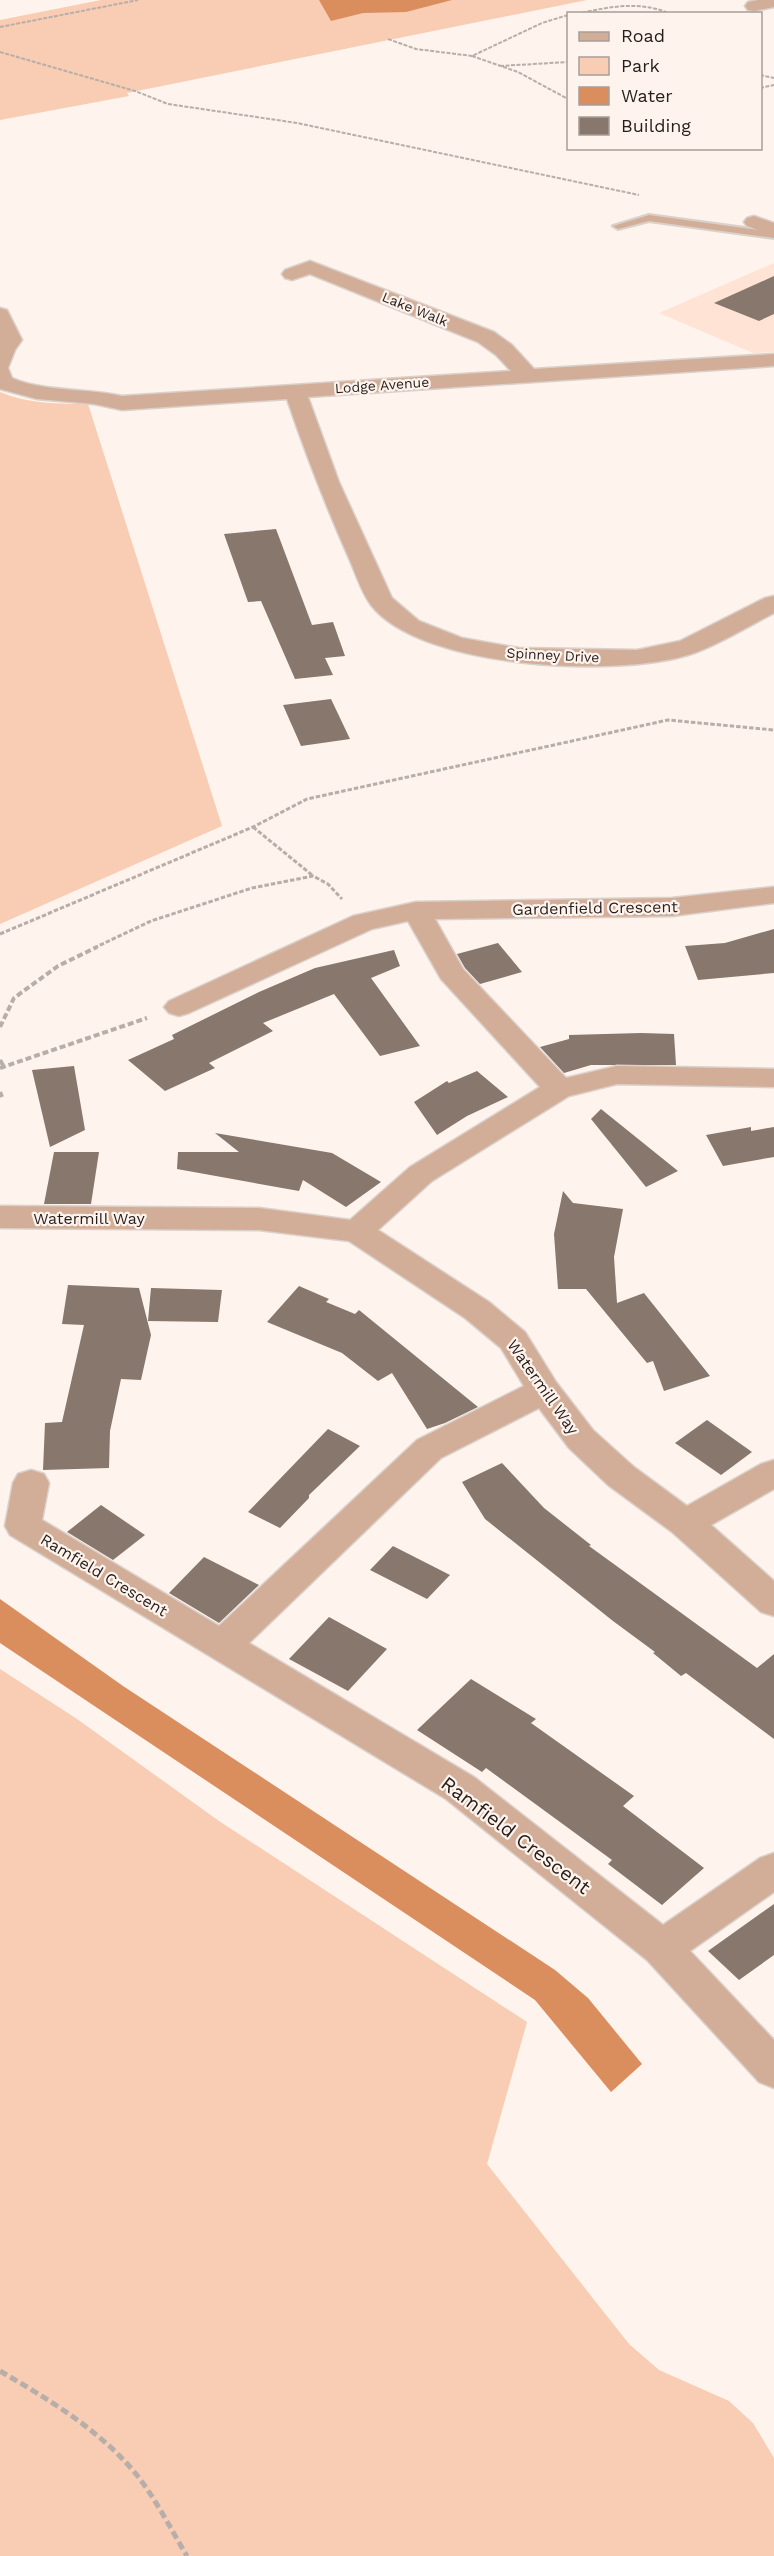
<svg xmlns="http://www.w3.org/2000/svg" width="774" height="2556" viewBox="0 0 774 2556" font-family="'Work Sans',sans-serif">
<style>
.built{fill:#ffe4d6}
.green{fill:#f8cdb4}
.water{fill:#da8d5d}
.building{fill:#87776d}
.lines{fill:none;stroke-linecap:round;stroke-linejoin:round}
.lane-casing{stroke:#dbd1cb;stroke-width:4}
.street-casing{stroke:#dbd1cb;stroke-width:3}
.path-far3{stroke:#b8aea9;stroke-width:2;stroke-dasharray:4 1.5;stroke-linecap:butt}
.path-far2{stroke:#b8aea9;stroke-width:3;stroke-dasharray:4.5 2;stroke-linecap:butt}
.path-far1{stroke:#b8aea9;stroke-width:4;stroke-dasharray:6 3;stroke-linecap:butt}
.path{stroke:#b8aea9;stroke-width:5;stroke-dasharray:8 4;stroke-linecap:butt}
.lane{fill:#d2ae99;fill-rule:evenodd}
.street{fill:#d2ae99;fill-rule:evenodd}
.labels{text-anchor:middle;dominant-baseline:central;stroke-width:4.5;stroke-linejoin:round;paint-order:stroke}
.far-street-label{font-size:14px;fill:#251e1b;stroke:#fef3ed}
.street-label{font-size:16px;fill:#251e1b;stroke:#fef3ed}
.near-street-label{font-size:20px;fill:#251e1b;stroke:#fef3ed}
</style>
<rect width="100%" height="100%" fill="#fef3ed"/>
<path class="built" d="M774 263V352L753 353 659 313Z"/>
<g class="green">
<path d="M101 0H587L127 93 129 96 0 120V20Z"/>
<path d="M0 392C28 404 58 404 88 404L222 826 0 924Z"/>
<path d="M0 1669 77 1719 219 1821 527 2022 487 2164 629 2344 659 2370 729 2401 753 2423 774 2458V2556H0Z"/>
</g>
<g class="water">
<path d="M319 0H452L406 12 363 13 331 21Z"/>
<path d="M0 1599 123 1686 555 1970 588 1998 642 2064 611 2092 535 2000 0 1643Z"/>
</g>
<g class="building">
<path d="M774 276V314L759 321 714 303Z"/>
<path d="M276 529 312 625 333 622 345 656 325 658 333 675 295 679 261 601 248 602 224 534Z"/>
<path d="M331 699 350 739 301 746 283 705Z"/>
<path d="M774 929V973L698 980 685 946 725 943Z"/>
<path d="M498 943 522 972 480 984 465 968 457 954Z"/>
<path d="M394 950 400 966 371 978 420 1046 380 1056 334 994 263 1023 273 1031 209 1063 215 1068 165 1091 128 1060 174 1039 172 1035 259 992 315 968Z"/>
<path d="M641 1033 674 1034 676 1065H591L564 1073 540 1047 569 1039V1035Z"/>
<path d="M74 1066 85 1130 50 1147 32 1070Z"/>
<path d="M477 1071 508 1097 467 1116 437 1135 414 1102 447 1081 449 1083Z"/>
<path d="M601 1109 678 1171 646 1187 591 1119Z"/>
<path d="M751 1127V1131L774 1127V1157L723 1166 706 1135Z"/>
<path d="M215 1133 332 1153 381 1182 346 1207 303 1180 299 1191 177 1169 178 1152H239Z"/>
<path d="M54 1152H99L91 1204H44Z"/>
<path d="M563 1191 573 1203 623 1209 614 1257 617 1303 644 1293 710 1376 664 1391 653 1361 647 1363 586 1289H558L554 1234Z"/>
<path d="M68 1285 139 1288 151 1335 141 1380 121 1379 110 1431 109 1468 43 1470 45 1423 62 1422 84 1325 62 1324Z"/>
<path d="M299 1286 329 1299 326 1302 355 1314 359 1310 478 1407 445 1423 427 1429 392 1373 378 1381 342 1353 267 1322Z"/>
<path d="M151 1288 222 1290 218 1322 148 1321Z"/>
<path d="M707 1420 752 1452 721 1475 675 1443Z"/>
<path d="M328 1429 360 1446 309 1495V1498L280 1528 248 1512Z"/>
<path d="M502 1463 544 1508 591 1545 589 1546 757 1668 774 1654V1739L686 1673 681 1676 653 1653 655 1652 613 1621 485 1519 462 1482Z"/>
<path d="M101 1505 145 1535 113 1560 67 1532Z"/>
<path d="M393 1546 450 1575 427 1599 370 1570Z"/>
<path d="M204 1557 259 1585 219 1623 169 1593Z"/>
<path d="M329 1617 387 1649 348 1691 289 1659Z"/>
<path d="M471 1679 536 1719 531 1723 634 1796 623 1806 704 1868 662 1905 608 1864 612 1860 486 1768 482 1772 417 1730Z"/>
<path d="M774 1904V1955L739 1980 708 1951Z"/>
</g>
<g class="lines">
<g class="lane-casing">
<path id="lane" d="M649 215 774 232V238L649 221 618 229 613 226Z"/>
</g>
<g class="street-casing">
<g id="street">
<path d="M758 0H774V7L754 11 748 10 745 6 748 2Z"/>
<path d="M754 216 774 223V236L747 226 744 222 747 218Z"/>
<path d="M310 261 494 332 512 345 534 369 774 354V366L308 397 339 482 392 598 419 621 462 638 519 648 637 650 680 641 765 598 774 596V613C749 626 723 642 697 652 626 679 421 670 371 605 361 592 355 571 348 556 325 504 305 452 287 399L122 410 94 404 37 399 0 389V308L7 310 22 340 15 350 8 368 12 378C44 392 86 388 122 396L511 371 496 355 478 342 310 274 292 280 285 278 282 274 285 270Z"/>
<path d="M774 887V903L672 916 435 919 463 969 566 1078 617 1066 774 1069V1087L617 1084 569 1096 432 1181 378 1230 489 1302 525 1332 556 1382 593 1430 634 1467 687 1506 761 1464 774 1460V1489L711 1525 774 1581V1616L761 1612 672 1532 608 1485 569 1448 539 1408 441 1458 249 1643 474 1777 663 1925 760 1858 774 1853V1892L690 1951 774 2040V2088L759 2082 647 1960 446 1799 10 1535 5 1526 13 1483 18 1474 31 1470 44 1474 49 1483 42 1520 219 1626 417 1440 524 1386 501 1348 465 1318 349 1241 259 1230 0 1228V1206L259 1208 350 1220 410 1167 540 1087 441 979 408 921 372 929 189 1013 179 1016 169 1013 164 1007 169 1001 353 916 416 902 672 898Z"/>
</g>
</g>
<g class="path-far3">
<path d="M577 14C607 7 641 0 670 14"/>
<path d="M568 15 542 23 472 56 518 72 568 99"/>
<path d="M0 27 138 0"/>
<path d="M388 39 416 49 472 56"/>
<path d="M0 52 135 91 168 104 297 123 639 195"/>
<path d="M500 66 568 62"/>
<path d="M760 75 774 78"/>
<path d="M760 88 774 85"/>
</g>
<g class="path-far2">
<path d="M253 827 312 875"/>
<path d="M0 934 253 827 307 799 668 720 774 730"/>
<path d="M94 948 151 921 252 888 313 876 328 884 342 899"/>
</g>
<g class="path-far1">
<path d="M0 1027 14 998 58 966 97 947"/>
<path d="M0 1060 4 1067"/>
<path d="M0 1068 147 1018"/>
<path d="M0 1092 2 1097"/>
</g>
<path class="path" d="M0 2371C48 2399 100 2430 136 2474 156 2499 170 2528 187 2556"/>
<use href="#lane" class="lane"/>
<use href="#street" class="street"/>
</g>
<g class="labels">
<g class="far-street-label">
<text transform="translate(415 309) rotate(22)">Lake Walk</text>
<text transform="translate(382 385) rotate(-4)">Lodge Avenue</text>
<text transform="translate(553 655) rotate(3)">Spinney Drive</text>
</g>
<g class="street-label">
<text transform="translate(595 908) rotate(-1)">Gardenfield Crescent</text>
<text x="89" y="1218">Watermill Way</text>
<text transform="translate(543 1387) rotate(55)">Watermill Way</text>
<text transform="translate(104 1575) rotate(31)">Ramfield Crescent</text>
</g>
<g class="near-street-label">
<text transform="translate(516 1835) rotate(37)">Ramfield Crescent</text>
</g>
</g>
<rect x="567" y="12" width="195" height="138" fill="#fef3ed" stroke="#a79e99" stroke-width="1.5"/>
<rect x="579" y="32" width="30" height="9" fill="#d2ae99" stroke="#a79e99" stroke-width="1.5"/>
<text x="621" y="42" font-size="18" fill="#251e1b">Road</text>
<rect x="579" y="57" width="30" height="18" fill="#f8cdb4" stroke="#a79e99" stroke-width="1.5"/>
<text x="621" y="72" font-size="18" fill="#251e1b">Park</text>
<rect x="579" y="87" width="30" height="18" fill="#da8d5d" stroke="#a79e99" stroke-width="1.5"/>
<text x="621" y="102" font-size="18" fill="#251e1b">Water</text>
<rect x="579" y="117" width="30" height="18" fill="#87776d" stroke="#a79e99" stroke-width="1.5"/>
<text x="621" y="132" font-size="18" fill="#251e1b">Building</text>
</svg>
